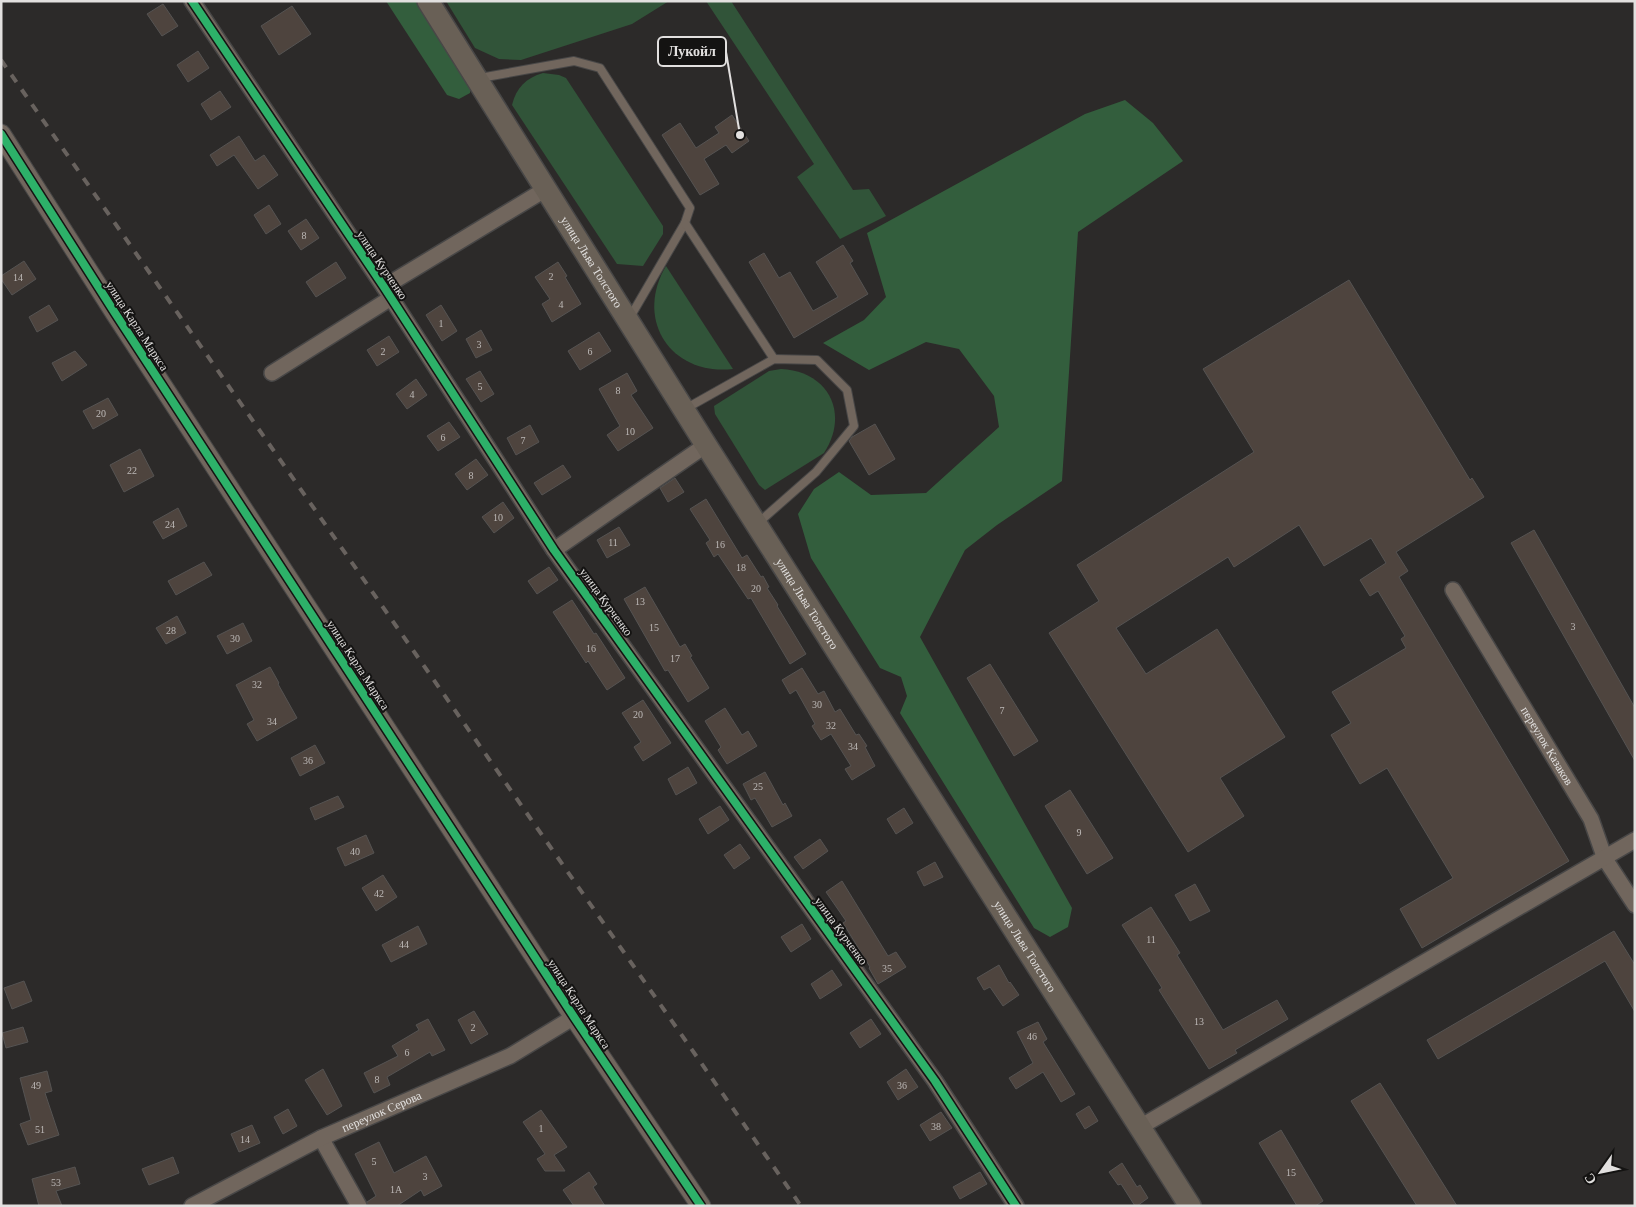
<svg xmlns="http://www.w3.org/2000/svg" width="1636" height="1207" viewBox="0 0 1636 1207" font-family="Georgia,serif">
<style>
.green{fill:#315439}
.forest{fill:#335e3d}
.building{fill:#4e443e;stroke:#555352}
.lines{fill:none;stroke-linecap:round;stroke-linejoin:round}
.service-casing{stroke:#484747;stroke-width:10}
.minor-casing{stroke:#484747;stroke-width:18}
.tertiary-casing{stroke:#484747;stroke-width:21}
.secondary-casing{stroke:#484747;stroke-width:24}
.service{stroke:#71665d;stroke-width:8}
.minor{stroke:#71665d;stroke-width:15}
.tertiary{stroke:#71665d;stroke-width:19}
.secondary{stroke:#696056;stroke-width:21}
.rail{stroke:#68625e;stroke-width:4;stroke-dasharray:9 9;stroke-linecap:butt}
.cycleway-casing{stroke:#141312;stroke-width:11}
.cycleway{stroke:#2db169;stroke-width:8}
.labels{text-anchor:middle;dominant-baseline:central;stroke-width:4;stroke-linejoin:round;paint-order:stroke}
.number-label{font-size:10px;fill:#bdb9b7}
.street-label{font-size:12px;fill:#e2e0df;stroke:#141312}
.leader{fill:none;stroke:#e2e0df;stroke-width:2}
.callout-dot{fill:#e2e0df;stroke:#141312;stroke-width:2}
.callout{fill:#141312;stroke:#e2e0df;stroke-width:2}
.callout-label{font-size:14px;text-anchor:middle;font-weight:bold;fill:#e2e0df}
</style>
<rect width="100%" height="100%" fill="#2c2a29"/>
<g class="green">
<path d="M446 1H669L632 24 521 60 499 59 475 48Z"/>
<path d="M706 1H731L853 190 869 189 886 216 840 239 797 177 814 164Z"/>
<path d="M543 73 559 75 566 78 663 226V234L643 266 617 264 512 105C516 88 526 78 543 73Z"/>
<path d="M666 266 733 369C671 376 634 320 666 266Z"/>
<path d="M781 369C828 371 850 413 824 453L765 490 759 485 715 414 714 406 769 371Z"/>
</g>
<g class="forest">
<path d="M386 1H417L471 84 470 93 459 99 447 95Z"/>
<path d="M1125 100 1153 123 1183 161 1078 232 1062 481 997 525 965 550 920 637 1072 908 1068 927 1050 937 1034 928 900 713 907 696 901 677 880 668 811 558 798 514 814 489 839 472 871 495 926 493 999 427 994 396 959 349 926 342 869 370 823 343 864 320 886 297 867 233 1085 114Z"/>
</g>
<g class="building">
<path d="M163 4 178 26 162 36 147 14Z"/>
<path d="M292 6 311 34 279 55 261 26Z"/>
<path d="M198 51 209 68 188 82 177 65Z"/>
<path d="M220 91 231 107 211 120 201 104Z"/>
<path d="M732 115 749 141 732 153 726 145 704 159 719 184 700 195 662 135 680 123 696 148 719 133 715 127Z"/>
<path d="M239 136 255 161 264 155 278 175 258 189 234 155 217 166 210 155Z"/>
<path d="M269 205 281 224 266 234 254 215Z"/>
<path d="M306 219 319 238 301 250 288 231Z"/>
<path d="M843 245 853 261 850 263 868 294 794 338 749 262 764 253 779 278 790 272 813 311 838 297 816 262Z"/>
<path d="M24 261 36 279 12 295 1 279V276Z"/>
<path d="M336 262 346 278 316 297 306 282Z"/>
<path d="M558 262 567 276 565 277 581 304 552 322 542 304 550 299 535 277Z"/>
<path d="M1349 280 1470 480 1472 478 1484 497 1396 552 1408 571 1399 577 1569 861 1422 948 1400 909 1453 878 1387 768 1360 784 1331 735 1351 723 1332 692 1406 648 1401 639 1405 636 1378 591 1370 596 1360 580 1386 563 1371 538 1324 566 1299 525 1234 567 1228 557 1116 628 1146 674 1217 629 1285 737 1220 778 1244 816 1188 852 1049 633 1099 601 1077 565 1254 452 1203 369Z"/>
<path d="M49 305 58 320 37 332 29 317Z"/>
<path d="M441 305 457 331 442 341 426 315Z"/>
<path d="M481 330 492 350 476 358 466 339Z"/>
<path d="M599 332 611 351 580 370 568 351Z"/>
<path d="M389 336 399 352 377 366 367 350Z"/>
<path d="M75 351 87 365 62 381 52 363Z"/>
<path d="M480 371 494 394 481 402 466 379Z"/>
<path d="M627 373 637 391 631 395 653 428 618 451 607 435 620 426 599 389Z"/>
<path d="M416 379 427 395 407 409 396 394Z"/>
<path d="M108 398 118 415 93 429 83 411Z"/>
<path d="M449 422 460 437 438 451 427 436Z"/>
<path d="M875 424 895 459 869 475 849 441 852 437Z"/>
<path d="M530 425 539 442 516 455 507 438Z"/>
<path d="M140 449 154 476 124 492 110 465Z"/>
<path d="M476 459 488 475 467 490 455 474Z"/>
<path d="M563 465 571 477 542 495 534 483Z"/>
<path d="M675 478 684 492 668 502 660 488Z"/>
<path d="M706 499 742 558 747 555 761 577 763 576 769 587 767 588 778 605 777 606 806 654 790 664 751 598 748 599 718 554 714 557 706 543 710 540 690 509Z"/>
<path d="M503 502 514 518 494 533 482 517Z"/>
<path d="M178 508 187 526 163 539 153 522Z"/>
<path d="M619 527 630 545 607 558 597 540Z"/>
<path d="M1534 530 1635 708V761L1511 543Z"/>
<path d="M204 562 212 575 176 595 168 581Z"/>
<path d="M549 567 558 580 537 594 528 581Z"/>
<path d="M645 587 680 647 685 644 692 656 690 657 709 688 688 702 668 670 665 671 624 599Z"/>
<path d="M572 600 594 634 596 633 625 678 607 690 588 661 586 663 553 612Z"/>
<path d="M177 616 186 633 166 644 156 628Z"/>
<path d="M243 623 252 641 227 654 217 636Z"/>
<path d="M990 664 1038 741 1014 756 967 678Z"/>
<path d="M270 667 279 683 278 684 297 718 257 741 247 724 254 720 236 685Z"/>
<path d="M802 668 818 694 824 691 835 712 840 709 856 735 859 734 867 746 865 747 875 766 852 780 845 769 851 766 831 734 821 740 812 726 815 724 796 690 790 694 782 680Z"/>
<path d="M643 700 671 743 643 761 634 747 641 742 622 713Z"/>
<path d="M725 708 742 735 748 731 757 746 727 764 718 750 721 747 705 721Z"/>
<path d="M315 745 325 763 300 776 291 758Z"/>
<path d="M688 767 697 783 676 795 668 779Z"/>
<path d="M765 772 783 805 785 803 792 816 772 827 755 798 751 800 743 784Z"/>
<path d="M1070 790 1113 858 1087 874 1045 806Z"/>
<path d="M338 796 344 807 315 820 310 808Z"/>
<path d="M720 806 729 820 708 834 699 819Z"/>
<path d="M904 808 913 823 896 834 887 819Z"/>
<path d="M366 835 374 853 345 866 337 848Z"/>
<path d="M820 839 828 851 803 869 794 857Z"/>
<path d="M740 844 750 858 734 869 724 855Z"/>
<path d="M935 862 943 877 924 886 917 872Z"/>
<path d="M383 875 397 897 376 911 362 888Z"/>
<path d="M842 881 888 956 896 952 906 967 878 984 869 968 870 967 843 923 846 921 826 892Z"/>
<path d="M1195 884 1210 911 1190 921 1175 895Z"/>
<path d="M1151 907 1180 953 1177 955 1223 1030 1277 1000 1288 1019 1235 1050 1237 1053 1209 1069 1159 990 1162 988 1122 925Z"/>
<path d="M802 924 811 939 791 952 781 937Z"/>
<path d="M418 926 427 944 391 962 382 945Z"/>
<path d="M1614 931 1635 965V1012L1605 961 1438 1059 1427 1040Z"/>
<path d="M999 965 1009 983 1010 982 1019 995 1003 1006 990 987 984 990 977 978Z"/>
<path d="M832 970 842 985 820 999 811 984Z"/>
<path d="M24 981 32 1001 12 1009 4 988Z"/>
<path d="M474 1011 488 1034 471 1044 458 1020Z"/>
<path d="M428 1019 445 1050 432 1056 430 1052 387 1077 390 1085 374 1093 364 1073 398 1056 392 1046 419 1030 416 1025Z"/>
<path d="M871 1019 881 1034 860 1048 850 1033Z"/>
<path d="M1038 1022 1047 1039 1043 1042 1075 1094 1061 1102 1043 1072 1016 1089 1009 1078 1033 1063 1017 1032Z"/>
<path d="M23 1027 28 1042 6 1048 2 1033Z"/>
<path d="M323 1069 342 1106 327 1115 305 1080Z"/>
<path d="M906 1069 918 1087 898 1100 887 1082Z"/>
<path d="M47 1071 52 1091 45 1093 59 1135 28 1145 20 1124 31 1120 20 1078Z"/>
<path d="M1380 1083 1457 1206H1417L1351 1101Z"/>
<path d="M1089 1106 1098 1121 1085 1129 1076 1114Z"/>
<path d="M288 1109 297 1126 283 1134 274 1117Z"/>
<path d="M541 1110 567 1147 554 1155 565 1171H545L537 1159 545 1154 523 1122Z"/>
<path d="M941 1112 952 1128 930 1141 920 1125Z"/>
<path d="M252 1125 260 1143 239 1152 231 1134Z"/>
<path d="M1281 1130 1323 1201 1315 1206H1297L1259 1143Z"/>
<path d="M379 1142 394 1173 426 1156 442 1186 424 1196 421 1190 397 1206H368L367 1202 376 1196 355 1154Z"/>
<path d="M173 1157 179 1173 149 1185 142 1169Z"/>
<path d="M1122 1163 1137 1187 1140 1185 1148 1198 1137 1206H1135L1121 1184 1118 1185 1109 1172Z"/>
<path d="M75 1167 80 1184 56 1191 62 1206H39L32 1179Z"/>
<path d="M589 1172 597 1184 593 1187 605 1206H574L563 1190Z"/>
<path d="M980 1172 987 1184 960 1199 953 1187Z"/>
</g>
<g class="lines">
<g class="service-casing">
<g id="service">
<path d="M480 78 574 61 600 68 690 208 685 223 629 319"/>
<path d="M685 223 774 359"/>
<path d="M685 409 774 359 817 360 847 390 854 426 816 472 758 523"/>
</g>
</g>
<g class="minor-casing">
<g id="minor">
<path d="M192 1 384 287 554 550 935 1081 1016 1206"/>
<path d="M384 287 546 189"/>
<path d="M272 373 391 298"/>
<path d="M554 550 706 445"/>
<path id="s1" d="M1453 590 1591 819 1605 859 1635 905"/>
<path d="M1140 1127 1635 840"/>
<path d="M321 1138 359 1206"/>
<path id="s2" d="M192 1206 321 1138 510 1056 574 1017"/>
</g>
</g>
<g class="tertiary-casing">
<path id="tertiary" d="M1 134 115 313 574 1017 701 1206"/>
</g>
<g class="secondary-casing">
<g id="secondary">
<path id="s3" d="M428 1 706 445 1190 1206"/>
</g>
</g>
<use href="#service" class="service"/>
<use href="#minor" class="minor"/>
<use href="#tertiary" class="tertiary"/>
<use href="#secondary" class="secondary"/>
<path class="rail" d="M1 60 801 1206"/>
<g class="cycleway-casing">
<g id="cycleway">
<path d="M192 1 384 287 554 550 935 1081 1016 1206"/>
<path d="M1 134 115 313 574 1017 701 1206"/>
</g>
</g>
<use href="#cycleway" class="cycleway"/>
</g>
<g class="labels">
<g class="number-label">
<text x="304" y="235">8</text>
<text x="551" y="276">2</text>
<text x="18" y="277">14</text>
<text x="561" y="304">4</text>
<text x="441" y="323">1</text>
<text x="479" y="344">3</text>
<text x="383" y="351">2</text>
<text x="590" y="351">6</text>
<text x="480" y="386">5</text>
<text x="618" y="390">8</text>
<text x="412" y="394">4</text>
<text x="101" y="413">20</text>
<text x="630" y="431">10</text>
<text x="443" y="437">6</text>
<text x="523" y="440">7</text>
<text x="132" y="470">22</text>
<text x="471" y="475">8</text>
<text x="498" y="517">10</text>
<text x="170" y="524">24</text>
<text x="613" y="542">11</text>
<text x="720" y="544">16</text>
<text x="741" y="567">18</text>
<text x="756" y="588">20</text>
<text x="640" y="601">13</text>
<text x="1573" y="626">3</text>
<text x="654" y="627">15</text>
<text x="171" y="630">28</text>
<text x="235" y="638">30</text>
<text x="591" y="648">16</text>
<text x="675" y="658">17</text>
<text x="257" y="684">32</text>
<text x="817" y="704">30</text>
<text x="1002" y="710">7</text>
<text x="638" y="714">20</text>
<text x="272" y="721">34</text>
<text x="831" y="725">32</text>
<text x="853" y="746">34</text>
<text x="308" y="760">36</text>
<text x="758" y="786">25</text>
<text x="1079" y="832">9</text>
<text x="355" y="851">40</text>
<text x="379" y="893">42</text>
<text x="1151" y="939">11</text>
<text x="404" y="944">44</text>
<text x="887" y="968">35</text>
<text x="1199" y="1021">13</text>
<text x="473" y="1027">2</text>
<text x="1032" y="1036">46</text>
<text x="407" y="1052">6</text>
<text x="377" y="1079">8</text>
<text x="36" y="1085">49</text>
<text x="902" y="1085">36</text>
<text x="936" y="1126">38</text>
<text x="541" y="1128">1</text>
<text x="40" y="1129">51</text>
<text x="245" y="1139">14</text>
<text x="374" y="1161">5</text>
<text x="1291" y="1172">15</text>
<text x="425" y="1176">3</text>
<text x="56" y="1182">53</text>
<text x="396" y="1189">1А</text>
</g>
<g class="street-label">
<text stroke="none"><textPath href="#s3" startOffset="308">улица Льва Толстого</textPath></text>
<text transform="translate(382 265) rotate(56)">улица Курченко</text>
<text transform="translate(137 326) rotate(57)">улица Карла Маркса</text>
<text transform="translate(606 602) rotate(54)">улица Курченко</text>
<text stroke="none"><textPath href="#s3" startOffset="712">улица Льва Толстого</textPath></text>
<text transform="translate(358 665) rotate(57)">улица Карла Маркса</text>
<text stroke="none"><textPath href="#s1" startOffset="182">переулок Казаков</textPath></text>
<text transform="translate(841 931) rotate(54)">улица Курченко</text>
<text stroke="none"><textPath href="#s3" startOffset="1118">улица Льва Толстого</textPath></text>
<text transform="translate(579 1004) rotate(57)">улица Карла Маркса</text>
<text stroke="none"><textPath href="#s2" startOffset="212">переулок Серова</textPath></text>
</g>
</g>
<path class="leader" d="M740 135L726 52"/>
<circle class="callout-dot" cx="740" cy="135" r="5"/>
<rect class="callout" x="658" y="37" width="68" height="29" rx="5"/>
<g class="callout-label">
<text x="692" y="56">Лукойл</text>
</g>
<rect width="1636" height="1207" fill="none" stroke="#e2e0df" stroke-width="5"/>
<g transform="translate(1601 1172) rotate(237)" stroke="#141312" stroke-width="4" paint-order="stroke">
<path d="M0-4L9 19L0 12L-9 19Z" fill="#e2e0df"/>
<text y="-8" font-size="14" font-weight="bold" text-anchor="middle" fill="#e2e0df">С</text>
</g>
</svg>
